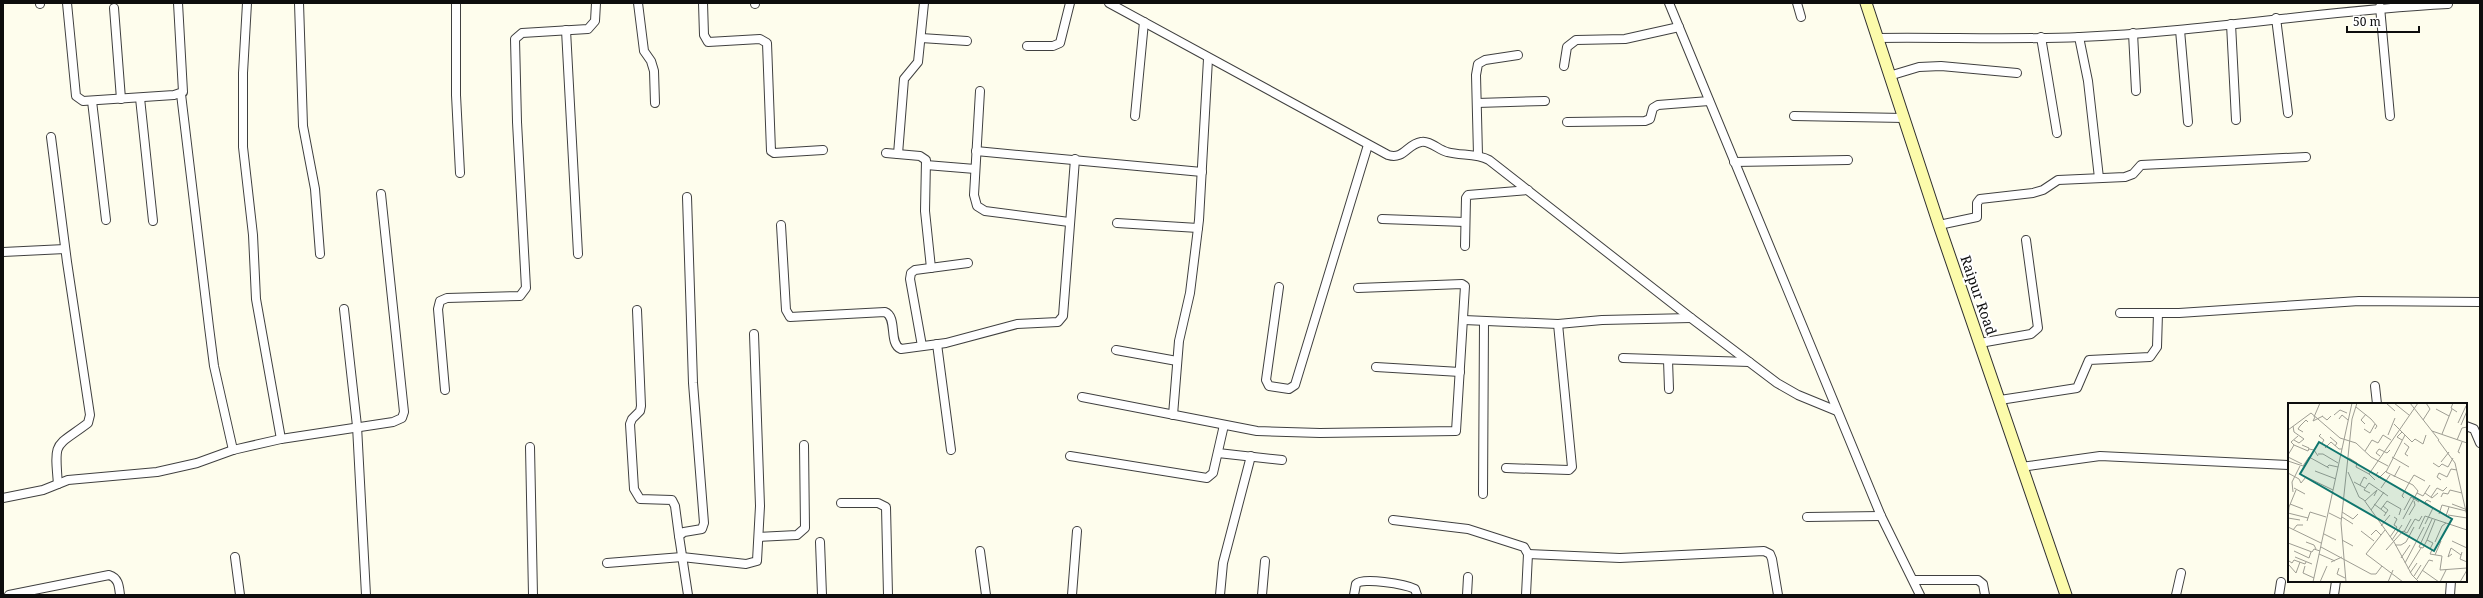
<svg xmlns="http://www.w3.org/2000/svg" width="2483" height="598" viewBox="0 0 2483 598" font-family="'Noto Serif',serif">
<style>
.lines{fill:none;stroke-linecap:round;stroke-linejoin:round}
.minor-casing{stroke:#404040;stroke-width:10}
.secondary-casing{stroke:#2f2f2f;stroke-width:13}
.minor{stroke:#fff;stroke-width:8}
.secondary{stroke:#fcfbab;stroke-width:11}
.labels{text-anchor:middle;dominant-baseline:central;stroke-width:4;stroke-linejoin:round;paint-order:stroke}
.street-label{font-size:14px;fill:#0d0d0d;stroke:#fff}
.inset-road{fill:none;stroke:#9e9d93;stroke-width:1}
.view{fill:#0f766e;fill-opacity:0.15;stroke:#0f766e;stroke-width:2}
.inset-edge{fill:none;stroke:#0d0d0d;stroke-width:2}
</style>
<rect width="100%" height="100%" fill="#fefded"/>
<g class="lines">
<g class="minor-casing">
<g id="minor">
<path d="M40 3V4"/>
<path d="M67 3 76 96 83 101 174 95 183 92 178 3"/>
<path d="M247 3 243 73V147L253 235 256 299 281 439"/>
<path d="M299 3 303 126 315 189 320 254"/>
<path d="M456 3V95L460 173"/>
<path d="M638 3 644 51 651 61 654 71 655 103"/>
<path d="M703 3 704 35 708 42 760 39 767 43 771 151 774 153 823 150"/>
<path d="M1109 3 1388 155C1404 160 1407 144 1421 142 1429 140 1439 150 1447 152 1461 156 1476 153 1489 160L1691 318 1777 383 1798 395 1837 411"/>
<path d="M1669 3 1881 516 1920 595"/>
<path d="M1797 3 1801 17"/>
<path d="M755 4V3"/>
<path d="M2380 7 2390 116"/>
<path d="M114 8 121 99"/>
<path d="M2276 18 2288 113"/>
<path d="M2231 24 2236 120"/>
<path d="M566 30 578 254"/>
<path d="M2180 30 2188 122"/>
<path d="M2133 33 2136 91"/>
<path d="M2041 37 2057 133"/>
<path d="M2079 37 2088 81 2099 178"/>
<path d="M921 38 967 41"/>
<path d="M1877 38C1944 37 2012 40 2080 37 2203 32 2325 10 2448 4"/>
<path d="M1027 46H1053L1060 43 1070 3"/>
<path d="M1564 66 1567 47 1576 40 1625 39 1679 27"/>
<path d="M1889 76 1919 67 1941 66 2017 73"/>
<path d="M980 91 974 195 977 206 985 211 1069 222"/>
<path d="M181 94 209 327 214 366 233 450"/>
<path d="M140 98 153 221"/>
<path d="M92 101 106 220"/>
<path d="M1477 103 1545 101"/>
<path d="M1135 116 1144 22"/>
<path d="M1794 116 1904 118"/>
<path d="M1567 122 1645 121 1650 119 1653 108 1658 105 1709 101"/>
<path d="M51 137 67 262 90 415 88 423C55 448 54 439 58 484"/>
<path d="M976 151 1202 172"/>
<path d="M886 153 920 156 926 160 925 211 931 268"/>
<path d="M898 154 904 79 918 62 924 3"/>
<path d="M1478 155 1476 75 1478 64 1485 60 1518 55"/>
<path d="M1734 162 1848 160"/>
<path d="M926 165 975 169"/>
<path d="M687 197 693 383 704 523 702 529 684 532 679 536 688 595"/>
<path d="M1382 219 1465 222"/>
<path d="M1117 223 1198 228"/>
<path d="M781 225 786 310 790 317 885 312C898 317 888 344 901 349L946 343 1017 324 1058 322 1063 316 1075 159"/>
<path d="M1939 225 1977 217V203L1980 199 2033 193 2043 190 2058 180 2125 177 2133 174 2141 165 2306 157"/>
<path d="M1465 246 1466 198 1468 195 1528 190"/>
<path d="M3 252 65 249"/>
<path d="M1279 287 1266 380 1269 386 1289 389 1295 385 1368 145"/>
<path d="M344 309 357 426 366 595"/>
<path d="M637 310 641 406 640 411 632 419 630 424 634 489 640 499 672 500 675 506 679 536"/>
<path d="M2120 313H2179L2359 301 2480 302"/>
<path d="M1464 320 1558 324 1602 320 1691 318"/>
<path d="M1980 343 2031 334 2038 328 2026 240"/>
<path d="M937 344 951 450"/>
<path d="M922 346 910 279 911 273 915 270 968 263"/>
<path d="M1116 350 1177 361"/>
<path d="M1623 358 1749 362"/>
<path d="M1668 360 1669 389"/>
<path d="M1376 367 1460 372"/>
<path d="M2375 386 2377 404"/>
<path d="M445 390 438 309 440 301 447 298 520 296 526 288 517 122 515 39 522 33 588 29 595 21 596 3"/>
<path d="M1082 397 1257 431 1320 433 1456 431 1465 286 1462 284 1358 288"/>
<path d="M2000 400 2077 388 2089 360 2150 357 2157 347 2158 313"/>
<path d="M1173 415 1179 341 1190 293 1199 220 1208 59"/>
<path d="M2466 426 2474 429 2480 443"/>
<path d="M530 447 533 595"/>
<path d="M1218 453 1282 460"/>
<path d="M1070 456 1207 478 1213 473 1224 425"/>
<path d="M2021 467 2100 456 2289 465"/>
<path d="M1506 468 1569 470 1572 467 1558 324"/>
<path d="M1483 494 1484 322"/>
<path d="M3 498 43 490 68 480 157 472 197 463 233 450 281 439 393 422 402 418 404 412 381 194"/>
<path d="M841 503H878L886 507 888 595"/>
<path d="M1807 517 1881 516"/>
<path d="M1393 520 1468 529 1524 547 1528 554 1526 595"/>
<path d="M759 537 797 535 805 528 804 445"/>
<path d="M820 542 822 595"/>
<path d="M980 551 986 595"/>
<path d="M1528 554 1620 558 1764 551 1770 554 1772 559 1778 595"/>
<path d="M235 557 240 595"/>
<path d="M607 563 682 557 746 564 757 561 760 506 754 334"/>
<path d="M1914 580H1978L1983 584 1985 595"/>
<path d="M9 595 109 575C119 578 119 587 120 595"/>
<path d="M1072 595 1077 531"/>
<path d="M1220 595 1223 563 1251 456"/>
<path d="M1262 595 1265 561"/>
<path d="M1354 595 1356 584C1362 577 1405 584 1415 589L1417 595"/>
<path d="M1467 595 1468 577"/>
<path d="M2176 595 2181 573"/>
<path d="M2279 595 2281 582"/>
<path d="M2334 595 2336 581"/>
<path d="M2450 595 2451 581"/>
</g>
</g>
<g class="secondary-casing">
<path id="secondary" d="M1866 3 1939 225 2066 595"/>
</g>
<use href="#minor" class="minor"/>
<use href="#secondary" class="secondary"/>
</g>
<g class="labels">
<g class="street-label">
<text transform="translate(1979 295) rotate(71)">Raipur Road</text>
</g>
</g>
<g transform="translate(2288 403)">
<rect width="179" height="179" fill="#fefded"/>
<path class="inset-road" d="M98 0 107 8M106 0 121 12M122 0 151 37M165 0 163 5 169 9M68 4 83 16 89 23 87 26M148 6 161 13M46 12 52 7 59 10M34 13 39 17 43 13M26 14 32 0M27 14 25 18 35 13M51 16 54 12 60 17M135 17 142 6 138 0M170 20 178 3M77 21 73 17 78 11M106 21 124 39 127 36 135 41 138 32M173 22 179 8M5 23 6 29 16 36 11 40 6 37M76 26 82 30 87 21M0 27 23 10 52 35 68 40 83 54 100 63M144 28 179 40M15 29 10 26 12 23 18 17 20 19M33 31 31 33 36 37 34 40M154 31 164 6M100 32 107 15M42 34 49 40 47 43M114 37 109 34 114 29M150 37 167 60 179 113M169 37 174 25 179 24M116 40 121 44 117 51 120 53M6 42 3 39 10 33M37 45 43 39 51 46H54M21 46 26 47 30 53M77 48 84 37 90 40 95 32 103 37M172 50 170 49 174 39M30 51H35L50 60M0 52 6 42 20 48 21 45 14 42M92 53 88 50 91 46 99 50 102 47M0 54 14 61M104 54 121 64M61 55 69 60 68 64 81 71M0 58 15 63 21 54 41 65M90 58 130 0M153 59 161 49M145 60 151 64 154 61 160 64 165 55M39 64 41 62 50 64M27 68 48 76M60 69 71 94 76 97 106 139 124 172 131 179M90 69 88 72 91 75 98 68M0 70 11 76 13 80 18 74M14 72 45 87M106 74 112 63M87 77 81 71 90 58M153 77 149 74 151 70 159 74 163 66 169 67M66 79 77 85M121 80 126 72 137 78M72 82 76 74 79 76M6 85 17 91M93 85 102 72M5 89 4 79 12 63M82 90 76 87 81 80 100 93M129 90 135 93 142 82M137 90 144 95 150 90M143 94 149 85 155 88 159 84M153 94 155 90 160 91 162 87 174 90M116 95 114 93 121 80M77 98 89 87 86 93M2 101 15 106M86 101 98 110M164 101 177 106M95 103 100 107 96 113M161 104 158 113 165 116M93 106 99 98 113 106 111 112M83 107 96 89M116 107 123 94 131 99M54 109 65 116 70 111M0 110 20 115M41 110 53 116M151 111 154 102 178 108M121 112 127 102 126 98M160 112 179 115M54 114 65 121M0 115 12 117M0 116 1 104 8 87M115 116 130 88 125 82 98 69 117 32M19 118 22 109 38 114M137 121 145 105 137 99 139 97 143 99M93 123 102 112M0 124 33 140M131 126 137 113 179 127M5 127 9 122H15M97 127 78 151 115 179M73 128 86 138M116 129 123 116M36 131 48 137M83 132 88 127 93 132M102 134 109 124 106 122 109 116 106 114M54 137 65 143M104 137 114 122M139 137 147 117M164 138 179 145M18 139 26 142 28 146M147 139 154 123 158 120M0 140 24 149 26 146 32 148M107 142H113L118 139 126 124M33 144 83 171H88L94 163M131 144 144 116M131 144 135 145 139 137 145 140 142 146M98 147 115 128 119 130 127 116 131 118 134 113M144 147 142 151 154 153 152 167 179 165M6 148 21 155 23 149M174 149 172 156 179 159M31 151 47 158M164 151 160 154 163 145 173 152M147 152 153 138M7 154 24 161M113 155 122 142M1 158 4 160 6 157 17 161 18 159M43 159 54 154M117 160 136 124M1 162 8 170 12 159M17 163 15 170 26 175M51 165 49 171 57 175M120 166 133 145M134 167 151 179M122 170 129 160M126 173 133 162M129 176 141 157 145 158M25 179 64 0M32 179 39 163M58 179 53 120 64 16 69 0M100 179 105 167M152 179 158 167M172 179 179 167"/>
<path class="view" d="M31 39 164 116 146 148 12 71Z"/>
<rect width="179" height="179" class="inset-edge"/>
</g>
<rect width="2483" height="598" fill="none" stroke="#0d0d0d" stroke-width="8"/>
<path d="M2347 26v6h72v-6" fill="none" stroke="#0d0d0d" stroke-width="2"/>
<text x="2353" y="26" font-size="12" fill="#0d0d0d" stroke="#ffffff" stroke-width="3" paint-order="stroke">50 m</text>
</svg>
